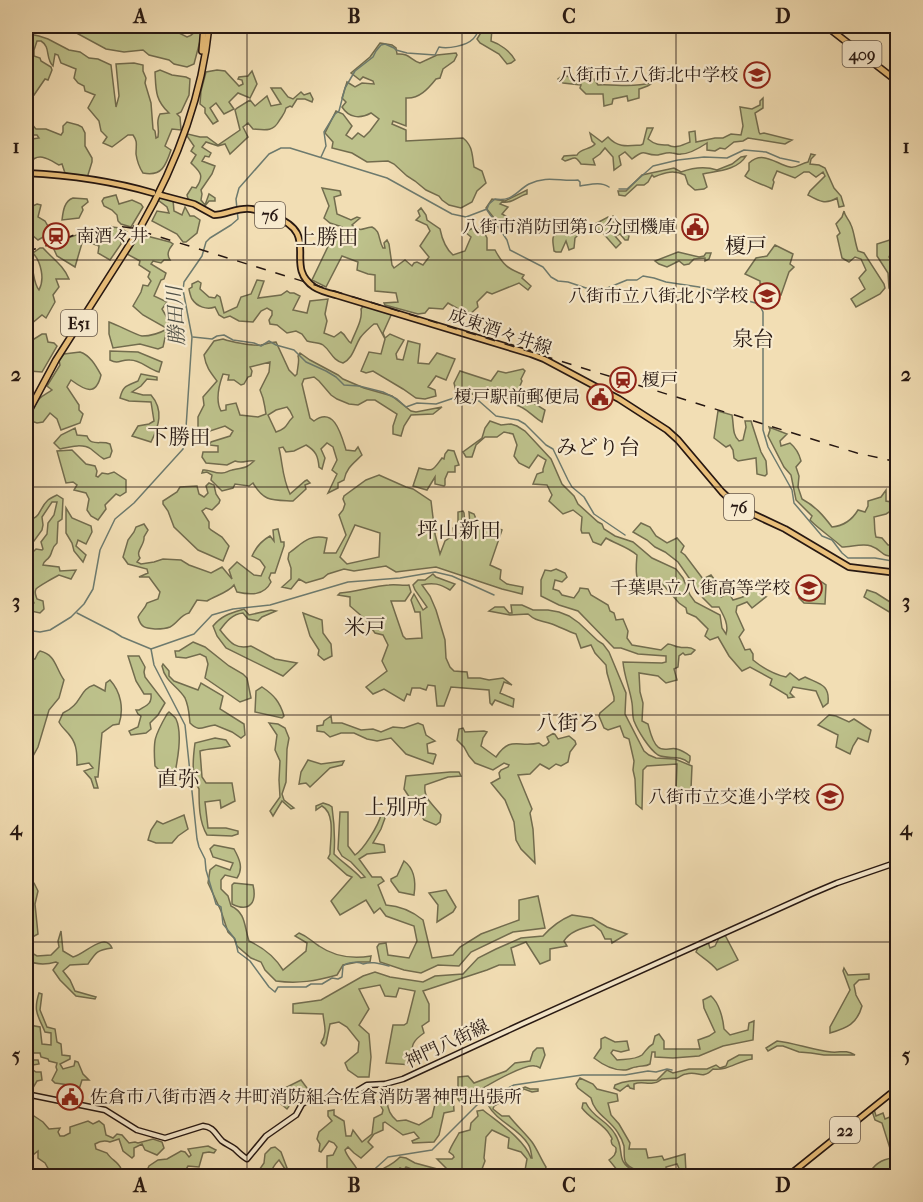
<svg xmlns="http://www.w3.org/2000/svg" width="923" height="1202" viewBox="0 0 923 1202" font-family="'IM FELL French Canon','Noto Serif JP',serif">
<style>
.green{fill:#bdc18b;stroke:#726c4e;stroke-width:1.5;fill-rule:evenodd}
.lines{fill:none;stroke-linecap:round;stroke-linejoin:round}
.stream{stroke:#6d7a6e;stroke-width:1.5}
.secondary-casing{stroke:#271812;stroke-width:7}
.primary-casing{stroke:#271812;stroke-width:8}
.trunk-casing{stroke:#271812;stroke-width:8}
.motorway-casing{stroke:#271812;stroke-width:8}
.secondary{stroke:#f7eace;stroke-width:4}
.primary{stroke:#e9bf7a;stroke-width:4.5}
.trunk{stroke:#e9bf7a;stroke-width:5}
.motorway{stroke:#e9bf7a;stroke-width:5}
.rail{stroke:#271812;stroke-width:1.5;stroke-dasharray:10 10;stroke-linecap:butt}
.motorway-bridge-casing{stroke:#271812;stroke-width:8;stroke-linecap:butt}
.motorway-bridge{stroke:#e9bf7a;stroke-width:5}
.grid{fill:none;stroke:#271812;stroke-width:1.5;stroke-opacity:0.55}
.labels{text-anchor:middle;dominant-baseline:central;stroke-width:4.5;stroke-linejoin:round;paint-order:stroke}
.shield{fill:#f7eace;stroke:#65574a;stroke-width:1.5}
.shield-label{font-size:16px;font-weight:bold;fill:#271812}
.poi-label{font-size:18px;fill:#271812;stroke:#f7eace;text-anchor:end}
.street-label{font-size:18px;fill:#271812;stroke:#f7eace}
.water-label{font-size:20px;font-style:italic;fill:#505148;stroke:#f7eace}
.quarter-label{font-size:21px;fill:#271812;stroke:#f7eace}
.neatline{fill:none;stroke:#271812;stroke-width:2}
.grid-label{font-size:20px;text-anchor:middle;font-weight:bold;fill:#271812}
</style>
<rect width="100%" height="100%" fill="#f2deb4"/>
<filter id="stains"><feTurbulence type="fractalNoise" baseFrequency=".00333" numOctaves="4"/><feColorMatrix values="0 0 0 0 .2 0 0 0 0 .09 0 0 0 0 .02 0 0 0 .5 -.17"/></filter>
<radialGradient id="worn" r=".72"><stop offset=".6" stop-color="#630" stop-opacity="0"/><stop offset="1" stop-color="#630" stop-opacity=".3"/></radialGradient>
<g class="green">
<path d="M57 26H95L101 28 102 30C112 33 121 32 129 26H159L164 29 169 28 187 37C192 36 197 30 198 26H204L194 64 187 67 174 64 169 60 149 55 143 50 124 52 106 49 71 30Z"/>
<path d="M485 26H500L499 29H492L491 41C500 44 510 51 515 60L511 63 507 64 499 54 480 43 477 39Z"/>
<path d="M29 34 39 36 48 39 69 50 80 52 89 58 98 59 111 65 116 107 119 96 116 64 134 63 143 65V71L146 78 145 83 151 103 153 129 155 131 156 138 158 137C160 127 155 123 160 114L169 113C155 100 156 90 155 72L160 70 172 75 186 77 190 79 189 95 181 112 177 114 180 117 181 130 172 129 165 146 171 150C166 165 162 177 143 173 139 167 137 161 136 154 136 145 138 142 133 135H128L112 147 103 143 107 137 101 131 99 121 88 108 95 95 85 91 84 86 78 83 74 78 76 69 61 63 58 55 55 54 53 66C45 58 51 47 41 41H37L34 50V56L40 58 41 61 51 67 52 70 48 80 45 79 34 95 31 94 33 89 26 80V39L28 42 30 41 27 36Z"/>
<path d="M380 43 392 45 396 48 397 54C410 53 410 60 420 63L437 55 456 53 457 55 454 61 443 69 440 78 436 79C428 89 419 99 406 98V126L393 121 392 124 406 130V141L463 138C473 146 472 155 474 167L482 171 486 183 477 191 472 202 461 208 449 205 442 200 439 196 426 190 415 181 407 176 394 164 388 161 367 162 352 153 332 148 333 142 325 133 336 111 343 114 352 126 346 135 352 139 358 133 364 137 370 131 379 119 371 113C360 119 349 118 342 107L346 102 342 98 347 82 355 87 362 83 374 84 373 81 363 77 360 80 351 73 370 57Z"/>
<path d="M217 70 225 71 239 86 243 84 242 80 238 79 239 77 248 76 252 71 257 84 250 98 238 93 229 102 234 109 224 114 216 103 210 108 218 121 213 124 205 113V108L200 104 201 91 206 72Z"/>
<path d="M648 74H654C655 85 648 86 639 89V98L628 101 627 96 613 99 612 104 604 106 603 94H586L580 88 581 85 563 83 558 79 563 75C573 78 585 82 594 79L598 85C615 84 633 88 650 83Z"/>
<path d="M271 88H281L288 97 293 99 301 92 304 95 310 93 313 99 312 102 305 99H297L292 107 290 106 286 108C285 114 282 116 279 121 273 132 265 130 253 129L248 123 243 127 248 137 230 154 225 144 218 146 206 142 202 147 211 153 209 157 205 156 202 161 215 166 212 174 201 190 202 194 201 200 205 205 209 194 215 198V201H209L204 207 188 199 187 195 192 187 196 188C205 175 200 172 191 163L196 155 191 151 194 146 187 136 188 134 200 137H207L218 145 240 130 235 110 237 108 250 100 255 106 267 96 271 106 281 104Z"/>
<path d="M763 98V108L755 113 759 132 760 134 764 133 792 140 785 144 748 138 743 141 734 142 725 149 720 148 715 151 707 150V143C701 147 689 154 681 154 677 155 676 153 672 153 667 152 663 154 658 155 643 156 647 147 632 159L625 152 619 156 621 165 614 170 613 157 605 148 600 154 593 159 595 165 581 164C575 155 575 158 565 161L562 159 564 156 577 155C581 148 590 150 595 144L592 141 590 133 602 142 608 137C618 148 627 146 641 145L643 144 647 128H653L648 139C655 145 660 145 668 145 675 149 683 145 690 142L689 132 695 131 696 142 715 138H723L731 134 741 135 743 126 740 107 752 109 760 105V101Z"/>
<path d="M26 118C31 121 32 125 36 129H46L61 135 63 132V126L67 122 78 125 82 127 85 133V146L92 158V162L87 178 65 173 62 164 59 165C50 160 38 151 30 163 28 165 27 169 26 172V143L32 139 39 138 37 135H26Z"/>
<path d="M811 154 815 155 811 159 810 164 819 165 825 168 834 188 841 196 844 206 839 207 837 198C825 205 819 201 808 195L810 191 825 176 823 172 816 177 809 172H804L795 178 777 171 773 180 774 182 772 189C763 184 752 182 745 176L749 170V163C763 150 776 164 790 167 796 169 801 163 808 162Z"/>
<path d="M746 156C738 170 717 171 703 174L707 187 704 189 695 190 688 184 685 175C674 170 666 172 654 177L652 175 648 182 644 185H637L625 196 619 195 618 191H626L642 175 674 168 681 172C692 168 705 166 717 170L732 164 741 157Z"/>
<path d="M322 188 340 191 341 195 334 197 337 214 351 220 357 217 360 218 352 225C362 233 362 228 372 227 381 231 378 240 383 248H385L384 243 387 240 389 244 392 265 394 268 405 260 412 266 414 263 417 262 423 265 429 257 420 246 430 231 427 225 416 220 420 216 418 211 421 208 426 215 427 220 440 229C442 239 445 248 453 255L465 251 471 237 465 232 473 228 483 230 487 238V250H495C503 265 508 269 524 275L522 278 531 286 528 290 519 283 492 294 487 292 477 302 478 307 469 315 448 303 443 309 429 308 425 313 418 314 385 305 384 303 398 302 396 293 375 291V275L368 274 357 270 358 262 342 256 326 287 312 280 333 236 337 234 342 227 330 223 324 218 329 206Z"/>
<path d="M527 190V194C518 196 512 204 502 202L500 204 508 207 502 214 509 218 511 229 506 233 486 208 492 199 505 201Z"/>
<path d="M163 192 173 200 174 211 182 215 185 207 190 216H194L200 220 197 233 186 242H183L177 234 152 221 157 211 169 213 167 207 158 200Z"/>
<path d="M116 195 119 204 132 200 141 204 143 207 131 227 121 224 118 221 117 215 112 210 104 206 102 201 104 198Z"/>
<path d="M73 198 87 199 88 202 82 207 83 210 79 218 62 220C63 212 64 201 73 198Z"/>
<path d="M37 204 41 205 38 217 45 221 49 228 45 230V236L38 240 32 235 27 236 29 240 26 242V209Z"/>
<path d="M844 211C845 217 849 219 851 225 854 231 855 243 858 251L864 253 884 284 885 288 880 294 856 307 851 299 865 289 859 278 866 270 861 259 855 257 849 262 842 258 837 236 840 233 836 224 842 217Z"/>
<path d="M613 216 615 218 612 221 616 224 625 225V231L629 236 628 240H625L620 234 615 236 621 243 616 248 601 231 595 229V224L608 217 611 218Z"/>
<path d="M571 219H574V223L577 226 579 234 575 238 574 248 569 250 566 241 561 252H556L554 251C553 240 550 237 560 230L568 232Z"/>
<path d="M112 227 120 228 127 232 123 240 121 242V244L110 260 98 253 99 246 88 242 86 243H82L75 267 57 256 52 245C71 235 91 230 112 227Z"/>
<path d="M139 234 170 242 173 244C169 249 166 254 170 260H164L161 263 153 261 151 264 166 273 164 279 161 280 154 296 167 302 162 309 169 321 166 328 143 315 133 306 141 292 143 285 148 286 151 281 148 277 150 272 139 265 140 261 127 254Z"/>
<path d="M896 238H897V241L889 257 897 262V303L889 288 888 273 877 256V244Z"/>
<path d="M775 245 793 254 790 264 794 267 789 272 781 295 770 289 767 286 760 284V281L745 274 756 258 767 256Z"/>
<path d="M40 248H43C52 258 64 266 69 279H56L59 287 53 295 55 302 46 318 42 315 31 324 26 320V256L28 257C35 267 32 282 39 290 45 279 41 262 33 253Z"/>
<path d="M678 252 699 257 704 256 706 253H711L709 259 705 261V258L694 259 689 264 684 265 679 261 667 267 659 264 655 261Z"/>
<path d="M257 280 264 281 258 298 281 295 287 291 290 293H294L300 296 293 310 307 313 310 301 328 299 325 314 327 321 324 333 334 337 341 332C346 335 347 341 351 343 355 332 363 320 361 309L364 305 392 313 383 333 385 338 390 334 404 340 396 354 397 359 403 360 408 341 420 344 418 363 429 364 437 353 455 359 446 380 436 376 428 387 435 390 436 396 425 399 416 398 403 389 373 371 366 373 361 371 369 352 381 354 385 339 377 324H374C370 327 362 335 360 338 354 348 353 358 343 363 332 360 331 351 323 345 319 342 312 343 307 341L302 334 296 331 287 333 277 325 270 324 269 320 272 315V311L267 308 261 311 253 322 239 321 230 316 224 318 219 315 215 307C207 310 197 307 192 299 191 298 189 290 189 289L192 287V284L198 281 201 283 200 289 209 297 215 298 217 295 220 297 224 313 237 307 241 297 251 294Z"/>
<path d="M109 322C118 325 136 335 142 336 150 336 160 333 167 329L163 347 158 349 140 344 113 348 109 334Z"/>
<path d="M42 334H46L48 342 54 343 57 346 42 372 29 371 26 368V344Z"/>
<path d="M223 339C231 342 253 346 261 345 267 344 270 342 276 342L289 370 295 376 297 374C297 369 300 361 298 356L300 353 310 360 338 375 343 379 364 388 392 396 411 411 416 412 442 407 433 414 411 415 404 426 401 436 393 434V426L397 414 375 400H367L358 405 349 404 337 399 331 395 319 381 314 377 304 379 302 384 310 418 314 421C334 406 341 434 346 450L355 451 358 447 362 455C354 463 346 468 344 480L338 483V488L328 493 337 474 332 470 337 460 333 447 327 443 321 449 325 458 322 469 319 467C318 456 316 451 306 445L294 451 286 452 283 447 279 448C283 465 282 477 290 494L305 481 307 480 310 483 305 485 306 489 293 501C272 500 264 502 253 483L249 486 235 484 233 488 222 491 211 480 212 475 207 472 202 473 203 470C209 469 215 474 222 473 227 473 227 471 232 470 242 467 245 470 254 461 246 460 243 464 235 461L227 465 206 463 202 457 203 452H218V446L209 445 211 442 230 436 233 431 225 426 204 433 198 427V417L204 405 203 397 217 381C210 372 206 367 204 355L214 341ZM270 362 269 372 260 390C265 401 264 404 266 414L258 417 240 415 236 403 226 405V410L221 411C215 400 219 385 223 374L229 375 228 380H234L241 385 244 384 248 377 251 376 252 371 250 367ZM287 407 290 411 293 417C285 425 288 428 276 432L268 415 276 410Z"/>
<path d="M110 351 138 352 162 362 159 372C148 369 141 360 130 360 121 359 119 365 110 360Z"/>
<path d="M80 352C90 355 96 366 101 375 96 396 86 391 71 380L67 387 79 405V410L83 414 80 423 61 430 57 419 50 413 43 422 37 423 31 421 29 417C32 411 35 404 39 399 43 395 48 393 52 390L47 386 60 365 59 360 64 354Z"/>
<path d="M523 369 525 371 521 379 522 381 515 398 524 397 545 410 542 422C533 417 525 406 515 405L512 403 514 398H505L503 401C492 397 483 396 472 394 466 394 462 392 456 391L454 383 460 371 491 381 498 371 506 373Z"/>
<path d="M141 374 157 377V380L147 379 141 386 132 392 143 395H151C164 410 159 426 151 442L132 436 138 426 149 424 154 421 151 402 129 401 120 398C123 385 127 386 138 381Z"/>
<path d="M718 411 732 415C734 425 732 435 739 441L743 440 746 427 745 421H751L761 452 766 461 767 474 765 476 757 474 756 458 738 461 734 458 733 450 730 445 726 447 714 438Z"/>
<path d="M490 421 501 425 511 424 517 426 525 431 551 459 562 484 574 496 578 504 598 522 602 524 604 529 615 536 633 542 652 558 676 569 683 578 690 595 695 602 720 615 722 628 726 634C729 625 724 616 719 607H712L703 598 678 562 665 552 655 547 647 540 633 532 641 523 650 527 656 536 667 543 677 538 684 546 681 552 685 555 703 579 711 575 714 579 713 586 721 597 729 593 733 600 743 597V593L758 590 761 596 766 597 752 608 747 602 737 606 736 612 744 630 739 637 745 650 750 649 753 654V660C764 669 773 674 786 677L790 673 799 680 805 677C819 684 830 684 828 703L823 707 816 691 793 687 790 693 794 697 788 698 787 695 770 685 772 679 750 667 742 671 729 656 718 637 710 640 705 636 708 629 696 617 687 613 686 608 679 603 658 579C652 580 650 588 645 591 634 581 636 568 637 555 628 547 616 544 606 538L601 545 593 542 589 533H582L581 530 582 517 573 510 563 514 549 501 552 495 547 485 533 484 537 474 543 472V469L546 460 538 455 529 468 519 463 514 456 517 445 513 434 504 432 497 437H485L476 445 472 457H466L463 452 482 438 485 428Z"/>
<path d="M769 427 787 434 780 441 781 446 790 443C796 448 799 453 801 461L796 467 799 476 798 487 802 499C815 506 823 515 832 527 843 526 852 520 858 510L865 512 868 506V501L881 497 886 490V501L897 503V507L886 514 874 517C875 524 874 530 876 537L882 538 888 545H897V556C879 557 885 551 871 546 863 543 851 547 842 547 831 537 820 530 810 520L812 516 796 500 791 475 784 467 768 436 770 430Z"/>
<path d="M75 428 77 435 87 436C91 447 101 440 110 444L112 451 110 457 104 459C99 456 95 452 91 449 82 443 69 447 60 449L54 443 61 435Z"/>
<path d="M72 450 86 464 95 466 97 471 96 476 98 477 102 473 108 474 114 472 126 480V492L120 496 116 494 105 505 106 509 98 520 91 516 87 510 89 499 86 493 74 490 77 485 73 482 66 483 57 451Z"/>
<path d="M448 450 454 451 459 465 455 466V472H448L445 479V485L444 486 435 484V477L427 490 413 486 419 468C434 472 433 470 442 458L444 459 445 454Z"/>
<path d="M379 475 406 487 413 489 431 501 435 534 440 554 445 541 454 535 453 528 458 523V512L463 511 464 513 466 537H471L469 512 474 514 479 526 495 527 502 530 490 565 501 570 500 579 507 584 523 587 522 594 502 589 436 567 396 572 386 566 354 571 344 569 328 574 323 578 306 583 299 579 291 589 282 587 291 579V568L288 559 289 553C303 543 308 534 327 538L324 553H336L346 535 339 515 343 510 345 504 343 499 344 496 366 480ZM355 525 380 533 379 557 347 564 340 557Z"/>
<path d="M209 483 214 485 216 494 220 500 219 503 212 510 206 508 202 511 209 522V528L211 530 222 537 229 546 223 561 198 550 174 527 168 511 163 504V501L177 492 180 487 197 486 199 494 204 497 208 493 206 486Z"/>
<path d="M57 495 63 499 62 519 58 522 57 543C51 548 53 551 50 556 47 561 44 560 43 565L59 567 60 571 76 570 71 579 59 575C55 577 39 586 36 589 34 593 36 596 37 599L43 601 44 609 40 613 26 610V601L30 605 34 603 28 590 33 586 27 580 26 581C25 566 24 560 36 549L42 550 43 549 41 542 47 534 48 523 54 515 57 502H52L42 517 43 525 42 530 26 552V520C42 519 38 509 48 500 49 499 55 496 57 495Z"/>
<path d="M66 508 72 518 91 526 92 532 86 544 78 540 76 546 86 555 83 562 74 551 72 543 66 533Z"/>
<path d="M144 524 148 530 144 537C145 545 135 551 140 558L137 562 141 564 154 562 163 559 181 560 189 565 211 573 222 567 232 579 229 570 237 562 254 575 261 576 265 567 260 560 252 556C256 547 261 541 270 536L274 541 273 530 278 529 281 542H284V546L275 573H271L269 578 271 582C264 596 250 595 237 592L234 585C229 592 215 596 207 601L197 600 189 613C180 615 178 623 170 627 165 629 161 629 156 629 145 628 141 628 138 617 141 611 145 609 147 603L158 599 160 592 149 577H139L148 573 147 569 128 564 123 557 128 540 134 532 136 527Z"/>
<path d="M556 569 565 573 567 577 562 582 555 580 553 589 559 591 562 595 574 598 579 591 580 588 588 589 591 595 608 605 610 611 614 613 616 620 623 619 628 631 627 638 632 645 661 650 668 644C672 644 675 647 679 647 687 649 688 645 695 650L691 654 685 655 683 653 679 656 678 667 674 669 677 680 666 683 658 676 639 673 640 692 643 703 642 721 648 724C650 731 652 742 658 747 663 752 671 747 677 749 681 750 686 753 690 756V760L689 763C679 754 668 760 658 755 649 749 638 731 634 721 632 715 633 709 632 703 630 689 624 676 623 662L662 663 666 662V656L638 654 621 648H614L578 611 559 605 541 596V580L545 570 551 571Z"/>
<path d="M433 574 436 577 455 584 450 590C440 584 433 582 422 585L430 596 436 610 445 640 446 658 450 667 454 671 467 672 468 678H480L489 680 503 678 512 685 504 682 500 693 514 699 513 707 495 700 492 705 490 703 489 690 451 687 444 706H437L435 686 428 685 426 690 420 688H412L410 695 407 694 404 701 384 689 373 694 366 687 387 671 382 661 388 645 383 635 375 633 365 619 350 606V597L338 595 340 593C357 592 372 586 389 585 396 584 403 586 409 585L411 592 405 601H391L403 636 406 639 422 638 420 612H415L411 600 414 594 423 610 427 607 415 590 413 585 418 580H425Z"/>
<path d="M813 576 826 585 825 604 804 603 799 598V595Z"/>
<path d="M892 577 897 583V614L891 613 864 597 867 590 876 593 890 602C893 594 894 585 892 577Z"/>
<path d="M511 605H522L533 610H548L559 612 569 616 579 623 598 641 603 644 609 652 626 693 625 714 644 751 649 755 656 758 675 759 692 766 691 789 678 791 676 790 677 764 647 766 643 770 642 809 636 804 635 779 633 770 634 761 629 739 624 737 620 726 608 730 604 728 599 716 600 713 614 701V697L607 673 606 665 595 653 591 645 581 648 576 634C567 631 560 627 552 624 541 620 537 622 528 614L510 615 489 611 495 607H504L509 613H512Z"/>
<path d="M244 609 249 615 271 610 276 611 262 617 258 621 248 619 243 613C232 614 226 622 220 630 230 642 235 650 251 646L275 659 297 663 283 676 226 648 217 636 213 626C222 615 231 613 244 609Z"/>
<path d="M303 613 322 620 323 633 331 644 332 656 324 660 318 655 319 650 310 636Z"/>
<path d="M193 642 205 647 229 666 243 674 247 678 251 698 240 702 205 678 208 664 206 657 200 654 186 658 176 657 175 651H179Z"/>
<path d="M40 651C56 655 55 667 64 680L59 698 49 710 38 747 32 758 29 785V809L26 814V659H35L38 653Z"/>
<path d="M128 656H139L145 667 144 672 145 677 165 703 158 715 150 723 151 729 146 733 131 735 129 731 138 727 141 716 138 714 136 710H139C147 705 152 704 151 694H144L136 681Z"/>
<path d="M163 664 169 671V676L174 681 198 690 201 683 223 696 220 709 244 724 245 735 241 738 232 732 215 725C203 726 200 733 190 723 189 714 189 707 185 698 178 686 165 682 162 666Z"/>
<path d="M110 680C121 692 124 709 119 724L113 725 102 733 98 777H95L98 788H94L91 779 84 771 93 768 89 763 77 765C77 755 77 745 71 737 67 731 62 728 59 722L63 713C82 705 79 689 94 685L105 691 106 683Z"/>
<path d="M262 687C274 695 280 702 284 716L282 718 255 712 256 691Z"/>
<path d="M169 712C171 714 175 717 176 719 183 734 177 763 174 778L163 774 155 766C153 740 154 737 167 714Z"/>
<path d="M829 715 836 716 849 722 854 719 871 730 868 742 858 738 853 746 850 754 836 747 838 735 818 725Z"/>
<path d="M331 716 332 723H342L361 730 373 729 381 732 393 727 404 728 418 723 423 725 426 735 435 741 427 744 428 753 435 754 436 755 433 764 406 754 391 738 377 741 367 739 354 733H341L330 737 324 732 317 731V726L323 725 324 721Z"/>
<path d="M269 723 278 724 285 728 289 738 287 749 286 782 282 794 284 800 294 808 291 809 282 801 273 816 270 811 280 797 279 780 280 761 275 750 277 735Z"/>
<path d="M463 728 465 732 484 731 487 732 483 738 481 746 496 757C511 735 518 748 539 743L543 746 546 745 549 742 547 737 554 733 558 739 569 736 575 741 576 744 570 752 568 762 561 766 556 764 549 769 540 764 530 774 518 775 532 809 530 813 533 829 535 863 521 849 516 840 514 822 505 800 491 783 500 778 499 773 501 770 508 767 509 765 504 763 493 770 475 763 469 756 464 747 457 740 459 729Z"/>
<path d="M215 738 226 740 230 746C221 749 210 748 200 751L202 777 206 783H232L235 801 221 808 220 800 205 802 208 828H226L238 831V834L232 836 207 835C199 822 199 804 199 789 191 777 193 758 195 743Z"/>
<path d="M308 760 321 764 344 761 342 765 330 768 310 787 306 783 299 784 301 772Z"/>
<path d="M450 772H459L461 776 448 777 425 785C423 799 434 805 441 815L440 822 436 825 424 820 404 789 406 776Z"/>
<path d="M323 803 329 805 332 807C334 821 335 841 334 854 343 863 353 869 361 878L365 877 351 862 342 856 338 849 340 812H348V846L355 855C364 849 378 826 381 815H384L385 818 381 829 373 843 384 845 385 852 367 854 359 859 372 877H381L384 881 378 885 386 905C400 906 412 911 423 920L432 958 453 955 460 947 481 934 519 920V900L538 896 545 928 513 932 471 952 459 966 438 965 421 973 404 970 380 962 377 947 379 944 386 943 388 955 409 958 417 941 414 926 386 916 380 908 374 913 366 900 340 915 331 901 352 877 347 875 328 858 330 854C330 840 336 814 322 806L316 810V806Z"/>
<path d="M184 815 188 829 178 836 172 843H156L148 840 151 830 157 821 163 824Z"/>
<path d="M214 845 234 849C239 858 244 868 237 878L225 875 221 880V889L228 896 231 906C246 913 244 926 249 941 262 947 275 957 283 970L306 951 307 943 295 936 299 933C309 937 311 941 319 946 335 957 353 959 371 956L370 962H358L343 965 337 975C316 981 298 984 276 981L265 970 261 962 251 958 237 946 234 938 228 932 221 911 208 883 210 870 216 865 230 870 233 863 213 857 210 849Z"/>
<path d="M404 861C415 869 416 882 414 895L399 892 391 881V879L397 876Z"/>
<path d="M26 880 34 883 38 891 35 904 38 934 27 940 28 930 26 928Z"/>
<path d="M234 883 253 885C257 902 250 913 232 904V885Z"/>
<path d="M446 890 456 907 453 912 437 922 438 905 429 893Z"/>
<path d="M572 915 592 918 607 927 627 934 612 943 611 939H605L601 931 594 925C583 928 570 931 564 941L567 946 550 949V960L540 964 526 942 511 948 515 965H499L487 970 423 991 429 1004V1021L422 1026 424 1033C408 1044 413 1048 412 1065L386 1063 393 1025H404L407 1023 415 991 399 988 396 997 385 996 380 985 359 989 369 1009 359 1025 369 1034 371 1057 369 1077H358L348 1070 345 1063 358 1052 359 1042 347 1027 339 1022 330 1024 326 1044 324 1046 321 1043C328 1032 324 1025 323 1014L293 1013V1004L321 1000 363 976 375 972 390 977 423 982 435 976 463 974 478 958 496 949 521 938 543 936C551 927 560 920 572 915Z"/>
<path d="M61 931 63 951 73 957C84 955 105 931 112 948 97 950 96 952 88 964L70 965 63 971 70 980 75 991 96 997 95 999 76 996 60 980 53 970 58 963 56 962C45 965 36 965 26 960V947L28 946 31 948 30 952 37 956 51 955 59 947 58 941Z"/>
<path d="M725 935 738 960 717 970C712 963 703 958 696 952L699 945 708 942 710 948 715 946 720 936Z"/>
<path d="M844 968 848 975 869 974V979L859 980 854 985 856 995 862 1006C857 1024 847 1028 830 1033V1027L850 990 843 971Z"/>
<path d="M39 993 42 994 40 1010 47 1027 55 1029 57 1042 61 1044 62 1055 70 1056V1059L60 1064 63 1069 74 1066 75 1061 78 1062 83 1074 89 1080H82L76 1099 74 1098 76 1086 55 1083 52 1080 57 1070 56 1067 57 1063 49 1061 48 1059 41 1057 40 1053H29L27 1060H38L39 1064 27 1066 36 1072H41L42 1080 37 1081 31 1091H26V1035L28 1033 29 1025 40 1027 42 1044 51 1045V1033L45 1032C38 1015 33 1012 39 993Z"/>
<path d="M711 996C719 1003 723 1018 724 1029L730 1035 748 1030 749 1023 754 1021 753 1040 723 1046 699 1056 673 1058 655 1057V1052H652L650 1064C645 1067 642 1065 636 1067 633 1067 630 1069 626 1070 615 1071 603 1065 594 1058L601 1048V1039L605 1037 615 1042 627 1041 629 1050 621 1052 613 1050 611 1053 617 1060C625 1059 635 1060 642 1055 646 1051 647 1047 653 1044L655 1036 659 1034 664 1041V1049H700L698 1040 709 1036 715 1032 704 1008 703 1000Z"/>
<path d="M777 1041C795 1043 812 1050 831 1052 842 1053 844 1049 855 1055H824L811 1053 799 1052 783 1046H777L768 1051 766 1048Z"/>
<path d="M537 1048H543L545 1055 540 1068C538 1067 537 1066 535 1066 522 1063 473 1094 460 1102L458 1099V1077L468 1076 474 1083 506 1071 515 1063 530 1061 533 1052Z"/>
<path d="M739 1055H752V1059C738 1061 727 1071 713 1069 701 1081 699 1070 686 1074 683 1074 680 1077 677 1078 672 1079 667 1078 662 1079 656 1082 660 1082 653 1083 646 1084 641 1081 634 1084V1089L630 1088 628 1085 620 1091 614 1088 615 1085C628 1079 643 1081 657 1080L667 1070 673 1073 689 1069H707L716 1065 720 1068 726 1066 728 1061Z"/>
<path d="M580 1078 593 1084 597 1089 617 1094 618 1101 608 1103 611 1115 619 1124 630 1143 629 1149H646L648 1158 662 1156 664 1160 685 1154 686 1172 681 1173 677 1164 666 1167 667 1176H622L609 1160C613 1157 617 1154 616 1148 615 1146 613 1146 612 1144 609 1136 615 1143 610 1135 604 1124 590 1119 582 1108L583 1103H586C593 1118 607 1120 615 1134 626 1151 614 1160 634 1171L636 1170C621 1163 625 1159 624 1146 623 1142 620 1136 618 1133 610 1119 594 1114 591 1098L578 1088 576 1084Z"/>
<path d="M301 1080 307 1088C307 1093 305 1096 300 1097L294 1092H293L290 1105 287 1109 275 1099 271 1097V1095Z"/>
<path d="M525 1087 530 1089H538V1091L532 1092 524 1089 494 1106 493 1109 502 1116H509C516 1125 525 1133 532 1142 537 1149 541 1159 546 1167L543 1176H524L527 1159 521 1152 508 1148 509 1138 492 1130 486 1137 484 1158 485 1161 482 1169 488 1176H446L447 1169 437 1159H452L454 1157 453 1155 449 1152C451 1146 456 1139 459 1133L470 1130 471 1123 478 1116 477 1111 483 1110C499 1123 524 1139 531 1158H532C531 1153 531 1148 528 1144 519 1128 497 1122 488 1105L492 1102 497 1103 508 1094Z"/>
<path d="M449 1093 453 1094 454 1111 444 1113 439 1135 434 1142 413 1143 412 1141 419 1138 414 1132 403 1135 385 1122 383 1123V1130L374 1134 368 1142 373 1147 361 1158 354 1153 348 1147 345 1150C347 1157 353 1162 357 1169L348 1174 338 1175 337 1176H327V1156L333 1155 337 1147 334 1143 329 1141 321 1152 319 1151 320 1144 317 1139 319 1132 332 1121 328 1116V1111L334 1110V1115L344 1121 346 1136H351L353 1130 362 1142 372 1134 374 1118 382 1114 383 1110 378 1101 382 1098 387 1101C388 1110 390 1115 397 1121L406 1120 419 1125 432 1117 435 1104 440 1096Z"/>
<path d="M874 1109 876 1116 883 1113 885 1119 897 1114V1176H868C873 1165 882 1159 893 1158L882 1123 875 1120 872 1111Z"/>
<path d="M34 1116 43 1122 49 1129 60 1128 58 1132 60 1136H64L70 1133V1127L88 1121 93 1124 99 1121 104 1125 106 1135 113 1138 117 1134 122 1135 129 1143 135 1142 138 1143 153 1139 162 1142 164 1148 157 1155 145 1150 142 1144 134 1148V1156L132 1158 123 1151 119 1139 110 1142C104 1140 100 1141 95 1144L96 1149 107 1153C111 1160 119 1162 121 1169L118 1176H55V1170H49L45 1163 38 1158V1151L29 1158C24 1148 23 1125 29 1117Z"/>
<path d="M208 1146 216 1150 214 1153 209 1152 203 1153 199 1167 188 1166 182 1176 145 1175 149 1166 158 1160 167 1159 181 1151 185 1152 189 1157 191 1155 188 1149Z"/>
<path d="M275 1147 281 1152 287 1168 285 1169 279 1160C274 1165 270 1170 272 1176H255L264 1163 265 1154 271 1148Z"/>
<path d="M400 1157 406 1158 415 1163 437 1169 441 1176H427L424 1173 420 1175 414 1170 406 1167 404 1170 400 1168 392 1176H371C381 1168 391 1167 400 1157Z"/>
</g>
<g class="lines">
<g class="stream">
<path d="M321 157 326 146 324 132 335 114 339 111 345 88 355 71 373 57 376 51 381 45 385 44 394 48 396 50 407 53 435 55 439 47C448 49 466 46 473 39 477 35 479 30 481 26"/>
<path d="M619 189H627L653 166 678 160 704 157 727 158 744 150 766 152 780 158 799 162"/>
<path d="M487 209 489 204 495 199C513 202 516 191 529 184 547 175 561 182 578 180L580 182V186C589 185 600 181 609 187"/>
<path d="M487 210 507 240 510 250 543 267 551 277 558 281 568 282 589 289 590 292 605 289 627 280H637L643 276 654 278 666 282 699 287 759 304 763 312V430L768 447 792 490 794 503 822 536 832 540 842 553 848 558H875L898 562"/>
<path d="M193 337 212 339 217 336 224 335 233 340 254 343 261 346 269 341 276 345 294 350 306 362 326 371 336 377 344 385 359 386 383 392 397 399 406 407 417 403 436 404 457 397 479 401 496 416 518 420 525 424 546 445 553 449 568 480 572 487 584 497 594 514 625 535"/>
<path d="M77 613 114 632 122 637 151 649 194 634 212 615 233 609 270 605 348 582 400 578 435 572 452 576 494 595"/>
<path d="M26 630 40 632 50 630 71 617 84 604 93 589 100 550 115 519 134 503 183 449 185 443 192 337 183 290 184 282 202 256 206 242 210 238 231 225 238 219 236 199 239 188 269 154 281 148H290L387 178 452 214 466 217 487 209"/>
<path d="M151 649 154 665 185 725 197 839 199 847 205 859 206 870 216 904 221 907 223 924 235 939 238 952 250 961 269 987 275 992 278 987H306L311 984H322L332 978 338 979 342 977 343 966C347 962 359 961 363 964 373 961 380 964 389 966"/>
<path d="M367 1176 388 1157 432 1150 479 1103 514 1085 582 1075H625L648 1071 656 1072 667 1069 672 1070"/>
</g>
<g class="secondary-casing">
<path id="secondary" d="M26 1094 105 1110 137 1130 165 1138 203 1126C214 1127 215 1134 222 1141 226 1144 231 1146 235 1149 239 1153 242 1156 247 1159L266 1136 296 1115 302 1104 314 1096H319L327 1099 344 1096 352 1094 367 1085 385 1084 403 1079 522 1024 811 894 837 883 898 862"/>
</g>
<g class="primary-casing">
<g id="primary">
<path d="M26 173C68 175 112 181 153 193"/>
<path d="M160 195 194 204 214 215C226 215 238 207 251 209 258 210 266 213 273 216 323 234 282 265 314 287 320 291 328 293 336 295L531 354 544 359 619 399 667 430 678 440 722 492 738 507 785 529 849 567 898 573"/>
<path d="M788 1176 890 1094 898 1090"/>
</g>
</g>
<g class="trunk-casing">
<path id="trunk" d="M826 26 898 82"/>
</g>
<g class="motorway-casing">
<g id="motorway">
<path d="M202 51 204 26"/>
<path d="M140 228C176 165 202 97 209 26"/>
<path d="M26 416 56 360 137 233"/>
</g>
</g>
<use href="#secondary" class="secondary"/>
<use href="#primary" class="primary"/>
<use href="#trunk" class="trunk"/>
<use href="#motorway" class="motorway"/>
<path class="rail" d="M26 251C65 244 88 220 131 228L857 453 898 462"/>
<g class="motorway-bridge-casing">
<path id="motorway-bridge" d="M134 232 137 227"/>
</g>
<use href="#motorway-bridge" class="motorway-bridge"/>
</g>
<path class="grid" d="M247 26V1176M462 26V1176M676 26V1176M26 260H898M26 487H898M26 715H898M26 942H898"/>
<defs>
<g id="school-ring" transform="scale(1.35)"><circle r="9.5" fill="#f7eace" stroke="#8f2418" stroke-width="1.5"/><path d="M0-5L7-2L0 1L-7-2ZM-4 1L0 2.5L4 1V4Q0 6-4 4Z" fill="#8f2418"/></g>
<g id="civic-ring" transform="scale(1.35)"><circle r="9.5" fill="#f7eace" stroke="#8f2418" stroke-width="1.5"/><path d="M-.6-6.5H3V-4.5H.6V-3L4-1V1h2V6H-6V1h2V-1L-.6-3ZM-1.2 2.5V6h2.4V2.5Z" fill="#8f2418"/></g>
<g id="station-ring" transform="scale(1.35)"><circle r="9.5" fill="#f7eace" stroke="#8f2418" stroke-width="1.5"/><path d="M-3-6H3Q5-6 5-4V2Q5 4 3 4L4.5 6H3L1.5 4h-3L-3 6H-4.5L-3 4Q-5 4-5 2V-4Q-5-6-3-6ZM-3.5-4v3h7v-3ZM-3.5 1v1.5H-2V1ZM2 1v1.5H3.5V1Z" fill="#8f2418"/></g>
</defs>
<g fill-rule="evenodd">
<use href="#school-ring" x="757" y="75"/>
<use href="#civic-ring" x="695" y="227"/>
<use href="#station-ring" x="56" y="236"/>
<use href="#school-ring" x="767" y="296"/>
<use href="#station-ring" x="623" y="380"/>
<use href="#civic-ring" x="600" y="397"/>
<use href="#school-ring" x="809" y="588"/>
<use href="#school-ring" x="830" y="797"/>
<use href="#civic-ring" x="70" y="1097"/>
</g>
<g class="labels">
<g class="shield">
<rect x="842.5" y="41" width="39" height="26" rx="4.5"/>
<rect x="255" y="202" width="30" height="26" rx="4.5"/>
<rect x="61" y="310" width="36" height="26" rx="4.5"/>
<rect x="724" y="494" width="30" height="26" rx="4.5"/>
<rect x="830" y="1117" width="30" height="26" rx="4.5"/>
</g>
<g class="shield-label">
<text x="862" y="54">409</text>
<text x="270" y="215">76</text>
<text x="79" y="323">E51</text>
<text x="739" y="507">76</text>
<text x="845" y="1130">22</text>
</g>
<g class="poi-label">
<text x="738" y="75">八街市立八街北中学校</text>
<text x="676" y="227">八街市消防団第10分団機庫</text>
<text x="76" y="236" text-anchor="start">南酒々井</text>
<text x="748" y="296">八街市立八街北小学校</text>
<text x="642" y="380" text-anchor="start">榎戸</text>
<text x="580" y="397">榎戸駅前郵便局</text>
<text x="790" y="588">千葉県立八街高等学校</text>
<text x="810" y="797">八街市立交進小学校</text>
<text x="90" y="1097" text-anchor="start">佐倉市八街市酒々井町消防組合佐倉消防署神門出張所</text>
</g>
<g class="street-label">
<text transform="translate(500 332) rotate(19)">成東酒々井線</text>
<text transform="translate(447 1044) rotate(-25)">神門八街線</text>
</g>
<g class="water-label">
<text transform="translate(176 316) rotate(-93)">勝田川</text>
</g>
<g class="quarter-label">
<text x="327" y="237">上勝田</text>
<text x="746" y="246">榎戸</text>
<text x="753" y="339">泉台</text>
<text x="179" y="437">下勝田</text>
<text x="598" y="447">みどり台</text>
<text x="459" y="530">坪山新田</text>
<text x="365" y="627">米戸</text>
<text x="568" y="723">八街ろ</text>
<text x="178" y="779">直弥</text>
<text x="396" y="807">上別所</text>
</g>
</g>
<rect width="923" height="1202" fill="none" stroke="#f2deb4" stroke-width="66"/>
<rect x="33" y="33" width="857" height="1136" class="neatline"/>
<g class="grid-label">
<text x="140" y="23">A</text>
<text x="354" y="23">B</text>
<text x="569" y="23">C</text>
<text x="783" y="23">D</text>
<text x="16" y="153">1</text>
<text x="906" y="153">1</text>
<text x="16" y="381">2</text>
<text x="906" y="381">2</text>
<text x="16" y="608">3</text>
<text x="906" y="608">3</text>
<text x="16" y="835">4</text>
<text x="906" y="835">4</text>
<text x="16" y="1062">5</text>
<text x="906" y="1062">5</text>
<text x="140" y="1192">A</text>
<text x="354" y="1192">B</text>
<text x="569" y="1192">C</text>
<text x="783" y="1192">D</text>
</g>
<rect width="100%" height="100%" filter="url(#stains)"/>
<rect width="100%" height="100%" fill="url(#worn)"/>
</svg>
